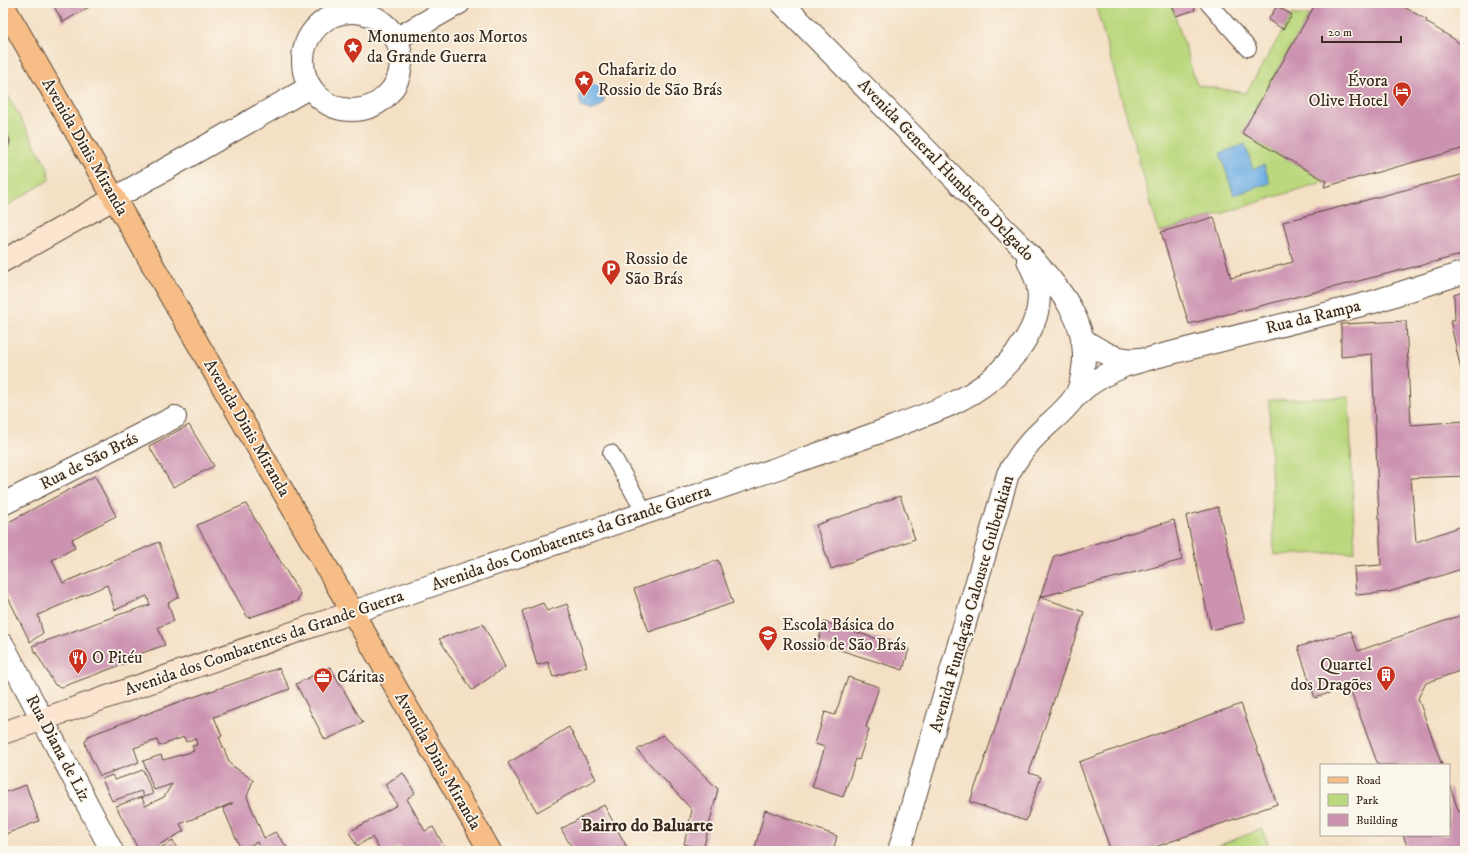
<svg xmlns="http://www.w3.org/2000/svg" width="1468" height="854" viewBox="0 0 1468 854" font-family="'IM FELL DW Pica',serif">
<style>
.green{fill:#bbd87e;stroke:#7b814e}
.water{fill:#70afe3;stroke:#566c80}
.building{fill:#cc93b0}
.lines{fill:none;stroke-linecap:round;stroke-linejoin:round}
.lane-casing{stroke:#574537;stroke-width:18}
.street-casing{stroke:#574537;stroke-width:24}
.secondary-casing{stroke:#574537;stroke-width:24}
.primary-casing{stroke:#574537;stroke-width:24}
.lane{stroke:#fff;stroke-width:16}
.street{stroke:#fff;stroke-width:22}
.secondary{stroke:#fbe5cf;stroke-width:22}
.primary{stroke:#f6be86;stroke-width:22}
.labels{text-anchor:middle;dominant-baseline:central;stroke-width:3.5;stroke-linejoin:round;paint-order:stroke}
.poi-label{font-size:17px;fill:#3b2a1e;stroke:#fbf7ec;text-anchor:start}
.street-label{font-size:17px;fill:#3b2a1e;stroke:#fbf7ec}
.neighbourhood-label{font-size:18px;font-weight:bold;fill:#3b2a1e;stroke:#fbf7ec}
</style>
<rect width="100%" height="100%" fill="#fbf7ec"/>
<filter id="ink" filterUnits="userSpaceOnUse"><feTurbulence type="fractalNoise" baseFrequency=".025" numOctaves="2"/><feDisplacementMap in="SourceGraphic" scale="8" xChannelSelector="R" yChannelSelector="G"/><feConvolveMatrix kernelMatrix="1 2 1 2 8 2 1 2 1" color-interpolation-filters="sRGB"/></filter>
<filter id="wash" filterUnits="userSpaceOnUse"><feTurbulence type="fractalNoise" baseFrequency=".012" numOctaves="4" result="noise"/><feDisplacementMap in="SourceGraphic" scale="16" xChannelSelector="R" yChannelSelector="G"/><feGaussianBlur stdDeviation="0.9" result="paint"/><feColorMatrix in="noise" values="0 0 0 0 0 0 0 0 0 0 0 0 0 0 0 0 0 1.4 0 .05"/><feComposite in="paint" operator="in"/></filter>
<g filter="url(#wash)">
<rect width="100%" height="100%" fill="#f4e0c5"/>
<g class="green">
<path d="M1095 3H1171L1197 85 1246 93 1292 15H1309L1242 133 1326 181C1270 198 1215 217 1159 232Z"/>
<path d="M8 96 48 168 49 180 3 208V154L8 147 10 141 3 123V99Z"/>
<path d="M1349 397 1355 552 1274 555 1269 400Z"/>
<path d="M1262 829 1271 851H1204Z"/>
</g>
<g class="water">
<path d="M588 84C601 83 607 93 603 104 596 111 590 112 582 107L579 99 581 90Z"/>
<path d="M1245 144 1253 169 1264 165 1270 183 1234 195 1220 153Z"/>
</g>
<g id="blocks">
<g class="building">
<path d="M52 3H96L63 22Z"/>
<path d="M1171 3H1193L1195 10 1176 16Z"/>
<path d="M1316 3H1397L1427 20 1426 22 1454 39 1465 48V148L1324 187 1326 181 1242 133Z"/>
<path d="M1277 6 1292 15 1283 29 1268 20Z"/>
<path d="M3 87 8 96 3 99Z"/>
<path d="M3 123 10 141 8 147 3 154Z"/>
<path d="M1465 174V254L1189 324 1161 232 1214 217 1231 278 1293 262 1283 222Z"/>
<path d="M1465 290V384H1464L1450 320H1455L1454 294Z"/>
<path d="M1406 321 1411 425 1465 421V476L1411 478 1416 542 1465 525V568L1389 592 1356 595 1354 567 1381 565 1372 354 1341 357V324Z"/>
<path d="M189 425 214 466 173 487 149 446Z"/>
<path d="M95 476 116 516 72 539 75 548 52 560 63 583 159 542 179 597 168 603 174 621 158 627 165 645 136 655 137 659 62 687 55 685 32 646 121 614 150 605 147 596 115 610 107 585 38 615 43 633 30 642 3 587V525Z"/>
<path d="M900 496 915 539 831 569 816 525Z"/>
<path d="M246 504 300 594 297 601 248 618 197 525Z"/>
<path d="M1218 507 1245 622 1211 630 1186 516Z"/>
<path d="M1174 520 1182 560 1040 597 1054 556Z"/>
<path d="M718 560 733 603 649 632 634 589Z"/>
<path d="M1040 597 1084 612 1029 773 1041 777 1026 821 970 802Z"/>
<path d="M543 603 547 611 567 604 587 666 553 677 548 662 537 665 522 611Z"/>
<path d="M1465 614V669L1426 683 1418 698 1442 765H1378L1349 686 1315 698 1298 647 1351 631 1358 651Z"/>
<path d="M824 622 909 649 903 670 818 643Z"/>
<path d="M483 624 505 667 472 690 439 639Z"/>
<path d="M330 667 363 723 325 740 296 684Z"/>
<path d="M279 668 290 689 214 717 222 736 219 737 230 764 253 780 247 797 264 838 275 832 290 851H261L257 842 241 850 223 808 233 803 180 824 184 831 148 851H139L116 806 142 797 145 806 164 797 172 784 154 790 143 761 161 755 163 760 194 751 192 746 197 745 195 738 186 742 184 737 159 746 157 740 134 748 139 762 100 776 86 747 85 742 88 736 173 704Z"/>
<path d="M848 677 879 687 866 727 869 729 859 760 856 759 843 797 812 787 825 747 815 744 825 712 835 715Z"/>
<path d="M1241 704 1277 804 1144 851H1111L1079 762Z"/>
<path d="M569 727 596 779 537 812 508 763Z"/>
<path d="M663 735 718 789 703 850 684 844 692 810 637 750Z"/>
<path d="M143 770 153 794 144 797 141 791 112 801 102 779 112 775 115 780Z"/>
<path d="M403 773 415 793 407 799 425 831 433 827 447 851H402L399 846 390 851H380L372 837 357 846 349 832 397 805 385 784Z"/>
<path d="M1449 784 1459 812 1465 815V851H1409L1403 835H1449Z"/>
<path d="M26 785 39 821 3 835V793Z"/>
<path d="M604 805 629 851H574L561 829Z"/>
<path d="M765 810 837 836 833 851H763L755 848Z"/>
<path d="M173 841 178 851H155Z"/>
</g>
</g>
</g>
<g filter="url(#ink)">
<use href="#blocks" fill-opacity="0" stroke="#574537" stroke-width="1"/>
<g class="lines">
<g class="lane-casing">
<g id="lane">
<path d="M1208 3 1248 48"/>
<path d="M611 453 645 513"/>
</g>
</g>
<g class="street-casing">
<g id="street">
<path d="M782 3 1023 248C1054 283 1091 319 1083 369 1082 378 1079 391 1074 398 1064 412 1051 421 1039 433 1027 444 1016 460 1008 474L899 851"/>
<circle cx="352" cy="61" r="49"/>
<path d="M396 39 459 3"/>
<path d="M115 198 310 87"/>
<path d="M1082 339C1100 351 1118 362 1140 359"/>
<path d="M1075 397 1086 387 1103 376 1124 366 1159 356 1373 302 1465 272"/>
<path d="M3 504 175 417"/>
<path d="M353 612C496 564 639 516 781 467 818 454 856 441 893 427 926 414 961 404 989 381 1015 359 1047 320 1037 283 1035 275 1031 267 1028 260"/>
<path d="M3 645 112 851"/>
</g>
</g>
<g class="secondary-casing">
<g id="secondary">
<path d="M3 261 115 198"/>
<path d="M3 733 353 612"/>
</g>
</g>
<g class="primary-casing">
<path id="primary" d="M3 5 490 851"/>
</g>
<use href="#lane" class="lane"/>
<use href="#street" class="street"/>
<use href="#secondary" class="secondary"/>
<use href="#primary" class="primary"/>
</g>
</g>
<defs>
<g id="sight-pin" transform="scale(1)"><path d="M0 17L-7.5 6A9.5 9.5 0 1 1 7.5 6Z" fill="#c8321e" stroke="#fbf7ec"/><path d="M0-6L1.8-2.2L6-1.7L2.9 1.2L3.7 5.4L0 3.3L-3.7 5.4L-2.9 1.2L-6-1.7L-1.8-2.2Z" fill="#fff"/></g>
<g id="hotel-pin" transform="scale(1)"><path d="M0 17L-7.5 6A9.5 9.5 0 1 1 7.5 6Z" fill="#c8321e" stroke="#fbf7ec"/><path d="M-6-4.5h1.5V1H6V5H4.5V3h-9V5H-6ZM-4 0a1.8 1.8 0 1 1 3.6 0ZM.5 0V-2.5h3Q6-2.5 6 0Z" fill="#fff"/></g>
<g id="parking-pin" transform="scale(1)"><path d="M0 17L-7.5 6A9.5 9.5 0 1 1 7.5 6Z" fill="#c8321e" stroke="#fbf7ec"/><path d="M-3.5-5.5H1a3.5 3.5 0 0 1 0 7H-1V5.5H-3.5ZM-1-3.4V-.6H.8a1.4 1.4 0 0 0 0-2.8Z" fill="#fff"/></g>
<g id="school-pin" transform="scale(1)"><path d="M0 17L-7.5 6A9.5 9.5 0 1 1 7.5 6Z" fill="#c8321e" stroke="#fbf7ec"/><path d="M0-5L7-2L0 1L-7-2ZM-4 1L0 2.5L4 1V4Q0 6-4 4Z" fill="#fff"/></g>
<g id="restaurant-pin" transform="scale(1)"><path d="M0 17L-7.5 6A9.5 9.5 0 1 1 7.5 6Z" fill="#c8321e" stroke="#fbf7ec"/><path d="M-5-6h1v4h1v-4h1v4h1v-4h1v5L-1.5 .5V6h-2V.5L-5-1ZM5-6V6H3V1.5H1.5Q1.5-4 5-6Z" fill="#fff"/></g>
<g id="building-pin" transform="scale(1)"><path d="M0 17L-7.5 6A9.5 9.5 0 1 1 7.5 6Z" fill="#c8321e" stroke="#fbf7ec"/><path d="M-4-6H4V6H1V3H-1V6H-4ZM-2.5-4.3h1.7v1.8h-1.7ZM.8-4.3h1.7v1.8H.8ZM-2.5-1h1.7V.8h-1.7ZM.8-1h1.7V.8H.8Z" fill="#fff"/></g>
<g id="office-pin" transform="scale(1)"><path d="M0 17L-7.5 6A9.5 9.5 0 1 1 7.5 6Z" fill="#c8321e" stroke="#fbf7ec"/><path d="M-6-3h4V-5.5h4V-3h4V5H-6ZM-1-4.5V-3h2v-1.5ZM-6 0V1H6V0Z" fill="#fff"/></g>
</defs>
<g fill-rule="evenodd">
<use href="#sight-pin" x="353" y="47"/>
<use href="#sight-pin" x="584" y="80"/>
<use href="#hotel-pin" x="1402" y="91"/>
<use href="#parking-pin" x="611" y="269"/>
<use href="#school-pin" x="768" y="635"/>
<use href="#restaurant-pin" x="78" y="658"/>
<use href="#building-pin" x="1386" y="675"/>
<use href="#office-pin" x="323" y="677"/>
</g>
<g class="labels">
<g class="poi-label">
<text x="367" y="37">Monumento aos Mortos<tspan x="367" dy="20">da Grande Guerra</tspan></text>
<text x="598" y="70">Chafariz do<tspan x="598" dy="20">Rossio de São Brás</tspan></text>
<text x="1388" y="81" text-anchor="end">Évora<tspan x="1388" dy="20">Olive Hotel</tspan></text>
<text x="625" y="259">Rossio de<tspan x="625" dy="20">São Brás</tspan></text>
<text x="782" y="625">Escola Básica do<tspan x="782" dy="20">Rossio de São Brás</tspan></text>
<text x="92" y="658">O Pitéu</text>
<text x="1372" y="665" text-anchor="end">Quartel<tspan x="1372" dy="20">dos Dragões</tspan></text>
<text x="337" y="677">Cáritas</text>
</g>
<g class="street-label">
<text transform="translate(85 147) rotate(60)">Avenida Dinis Miranda</text>
<text transform="translate(946 170) rotate(46)">Avenida General Humberto Delgado</text>
<text transform="translate(1313 317) rotate(-14)">Rua da Rampa</text>
<text transform="translate(247 428) rotate(60)">Avenida Dinis Miranda</text>
<text transform="translate(89 461) rotate(-27)">Rua de São Brás</text>
<text transform="translate(571 538) rotate(-19)">Avenida dos Combatentes da Grande Guerra</text>
<text transform="translate(972 604) rotate(-74)">Avenida Fundação Calouste Gulbenkian</text>
<text transform="translate(264 643) rotate(-19)">Avenida dos Combatentes da Grande Guerra</text>
<text transform="translate(58 748) rotate(62)">Rua Diana de Liz</text>
<text transform="translate(438 761) rotate(60)">Avenida Dinis Miranda</text>
</g>
<g class="neighbourhood-label">
<text x="647" y="826">Bairro do Baluarte</text>
</g>
</g>
<rect width="1468" height="854" fill="none" stroke="#fbf7ec" stroke-width="16"/>
<rect x="1320" y="764" width="130" height="72" fill="#fbf7ec" stroke="#aea59a"/>
<rect x="1328" y="777" width="20" height="6" fill="#f6be86" stroke="#aea59a"/>
<text x="1356" y="784" font-size="12" fill="#3b2a1e">Road</text>
<rect x="1328" y="794" width="20" height="12" fill="#bbd87e" stroke="#aea59a"/>
<text x="1356" y="804" font-size="12" fill="#3b2a1e">Park</text>
<rect x="1328" y="814" width="20" height="12" fill="#cc93b0" stroke="#aea59a"/>
<text x="1356" y="824" font-size="12" fill="#3b2a1e">Building</text>
<path d="M1322 36v6h79v-6" fill="none" stroke="#3b2a1e" stroke-width="2"/>
<text x="1328" y="36" font-size="12" fill="#3b2a1e" stroke="#fbf7ec" stroke-width="3" paint-order="stroke">20 m</text>
</svg>
